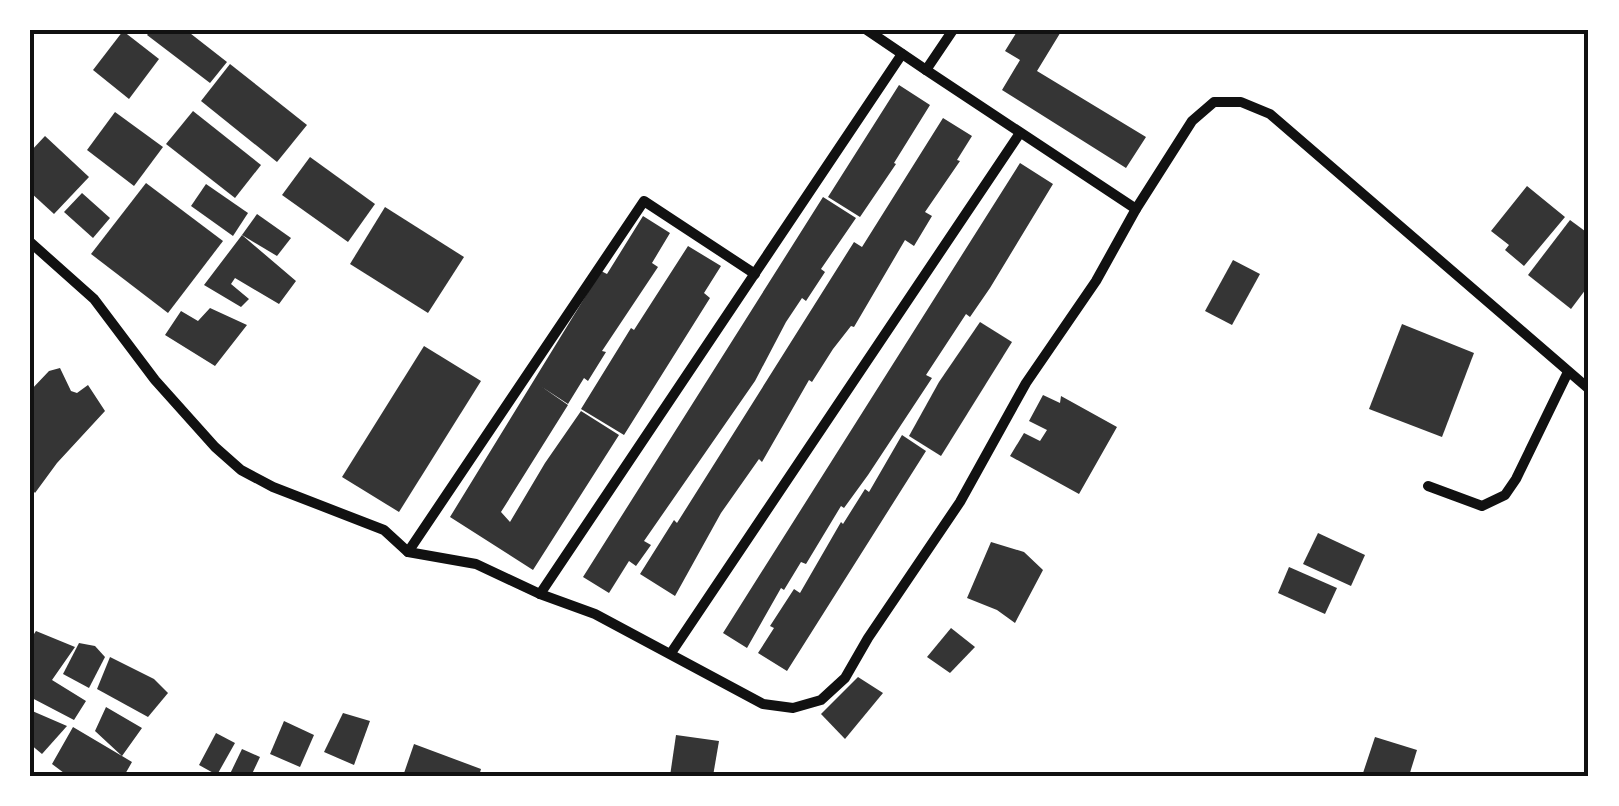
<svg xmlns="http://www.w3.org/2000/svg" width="1619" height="806" viewBox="0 0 1619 806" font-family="'Work Sans',sans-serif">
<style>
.building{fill:#353535}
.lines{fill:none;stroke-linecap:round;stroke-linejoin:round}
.minor{stroke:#111;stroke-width:10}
.neatline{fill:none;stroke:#111;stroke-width:4}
</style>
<rect width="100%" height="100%" fill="#fff"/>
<g class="building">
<path d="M151 30H186L227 62 210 83 147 35Z"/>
<path d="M1018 30H1062L1037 71 1146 137 1126 168 1002 90 1020 60 1005 51Z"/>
<path d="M123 31 159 59 129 99 93 70Z"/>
<path d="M230 64 307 125 277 162 201 101Z"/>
<path d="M899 85 930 105 894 163 896 164 860 217 828 197Z"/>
<path d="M193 111 261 165 235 198 166 144Z"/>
<path d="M115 112 163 147 134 186 87 150Z"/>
<path d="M943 118 972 136 957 160 960 161 925 212 932 216 914 246 905 240 854 327 851 326 833 349 812 382 809 380 762 462 759 459 721 513 675 596 640 574 674 520 677 523 854 242 862 247Z"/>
<path d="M45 136 89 177 54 214 30 192V152Z"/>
<path d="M310 157 375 204 348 242 282 195Z"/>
<path d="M1020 163 1053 184 990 288 970 317 966 314 926 375 932 378 868 475 844 508 841 506 806 564 801 562 784 590 781 588 747 648 723 633Z"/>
<path d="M146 183 223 241 168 313 91 254Z"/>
<path d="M206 184 248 213 233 236 191 206Z"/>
<path d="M1527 186 1565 217 1524 266 1505 250 1509 245 1491 231Z"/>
<path d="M82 193 110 218 93 238 64 212Z"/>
<path d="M823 197 856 218 821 269 825 272 806 301 802 298 786 322 755 381 644 541 651 545 636 566 629 561 609 593 583 577Z"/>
<path d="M385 207 464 257 428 313 350 264Z"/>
<path d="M257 214 291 238 277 256 242 235Z"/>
<path d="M643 216 670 233 652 263 658 267 602 351 606 352 588 381 584 378 568 404 542 387 568 405 501 512 510 522 545 463 581 411 619 435 533 570 450 517 601 271 607 274Z"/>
<path d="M1570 220 1589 234V285L1571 309 1528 275Z"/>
<path d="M242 235 296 281 279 304 235 278 231 284 249 299 241 307 204 285Z"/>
<path d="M688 246 721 266 704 293 710 298 624 435 581 409 631 328 634 330Z"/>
<path d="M1233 260 1260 274 1232 325 1205 311Z"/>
<path d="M210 308 247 325 215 366 165 335 181 311 198 321Z"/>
<path d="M980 322 1012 342 941 456 909 436 939 382Z"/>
<path d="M1402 324 1474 353 1442 437 1369 409Z"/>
<path d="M424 346 481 381 399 512 342 477Z"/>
<path d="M60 368 71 391 77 393 88 385 105 411 57 463 35 493 30 487V391L49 371Z"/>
<path d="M1043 395 1060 403 1061 396 1117 427 1079 494 1010 456 1024 433 1040 441 1047 430 1029 421Z"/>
<path d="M902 435 926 451 787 671 758 653 774 628 770 626 794 589 800 593 841 522 843 524 865 489 869 492Z"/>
<path d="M1318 533 1365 555 1351 586 1303 564Z"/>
<path d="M991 542 1024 552 1043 570 1015 623 997 610 967 598Z"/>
<path d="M1289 567 1337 588 1325 614 1278 593Z"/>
<path d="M951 628 975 647 950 673 927 657Z"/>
<path d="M36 631 75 647 52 680 86 701 74 720 30 697V640Z"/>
<path d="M79 643 95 646 105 657 89 688 63 674Z"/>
<path d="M110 657 154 679 168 693 148 717 97 689Z"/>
<path d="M858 677 883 693 845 739 821 714Z"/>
<path d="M106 707 142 728 122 756 132 762 124 776H68L52 764 73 727 122 756 95 731Z"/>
<path d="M30 710 67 726 42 754 30 744Z"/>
<path d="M343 713 370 721 354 765 324 752Z"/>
<path d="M284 721 314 735 300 767 270 754Z"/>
<path d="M216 733 235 743 217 775 199 765Z"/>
<path d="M676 735 719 741 713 776H670Z"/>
<path d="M1375 737 1417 750 1409 776H1362Z"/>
<path d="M414 744 481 769 479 776H403Z"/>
<path d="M242 749 260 757 251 776H229Z"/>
</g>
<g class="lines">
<g class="minor">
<path d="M867 30 926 70"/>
<path d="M953 30 926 70 1136 209"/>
<path d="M30 242 94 299 155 380 215 447 241 470 273 487 384 530 408 552 476 564 540 594 595 614 763 704 793 708 821 700 845 678 868 638 960 502 1026 383 1096 281 1136 209 1192 121 1214 102H1241L1270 114 1589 389"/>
<path d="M1428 486 1482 506 1505 495 1516 479 1568 372"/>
<path d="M408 552 644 201 755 274"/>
<path d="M540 594 902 54"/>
<path d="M671 653 1020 133"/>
</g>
</g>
<rect width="1619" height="806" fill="none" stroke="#ffffff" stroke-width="65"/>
<rect x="32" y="32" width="1554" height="742" class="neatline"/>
</svg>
